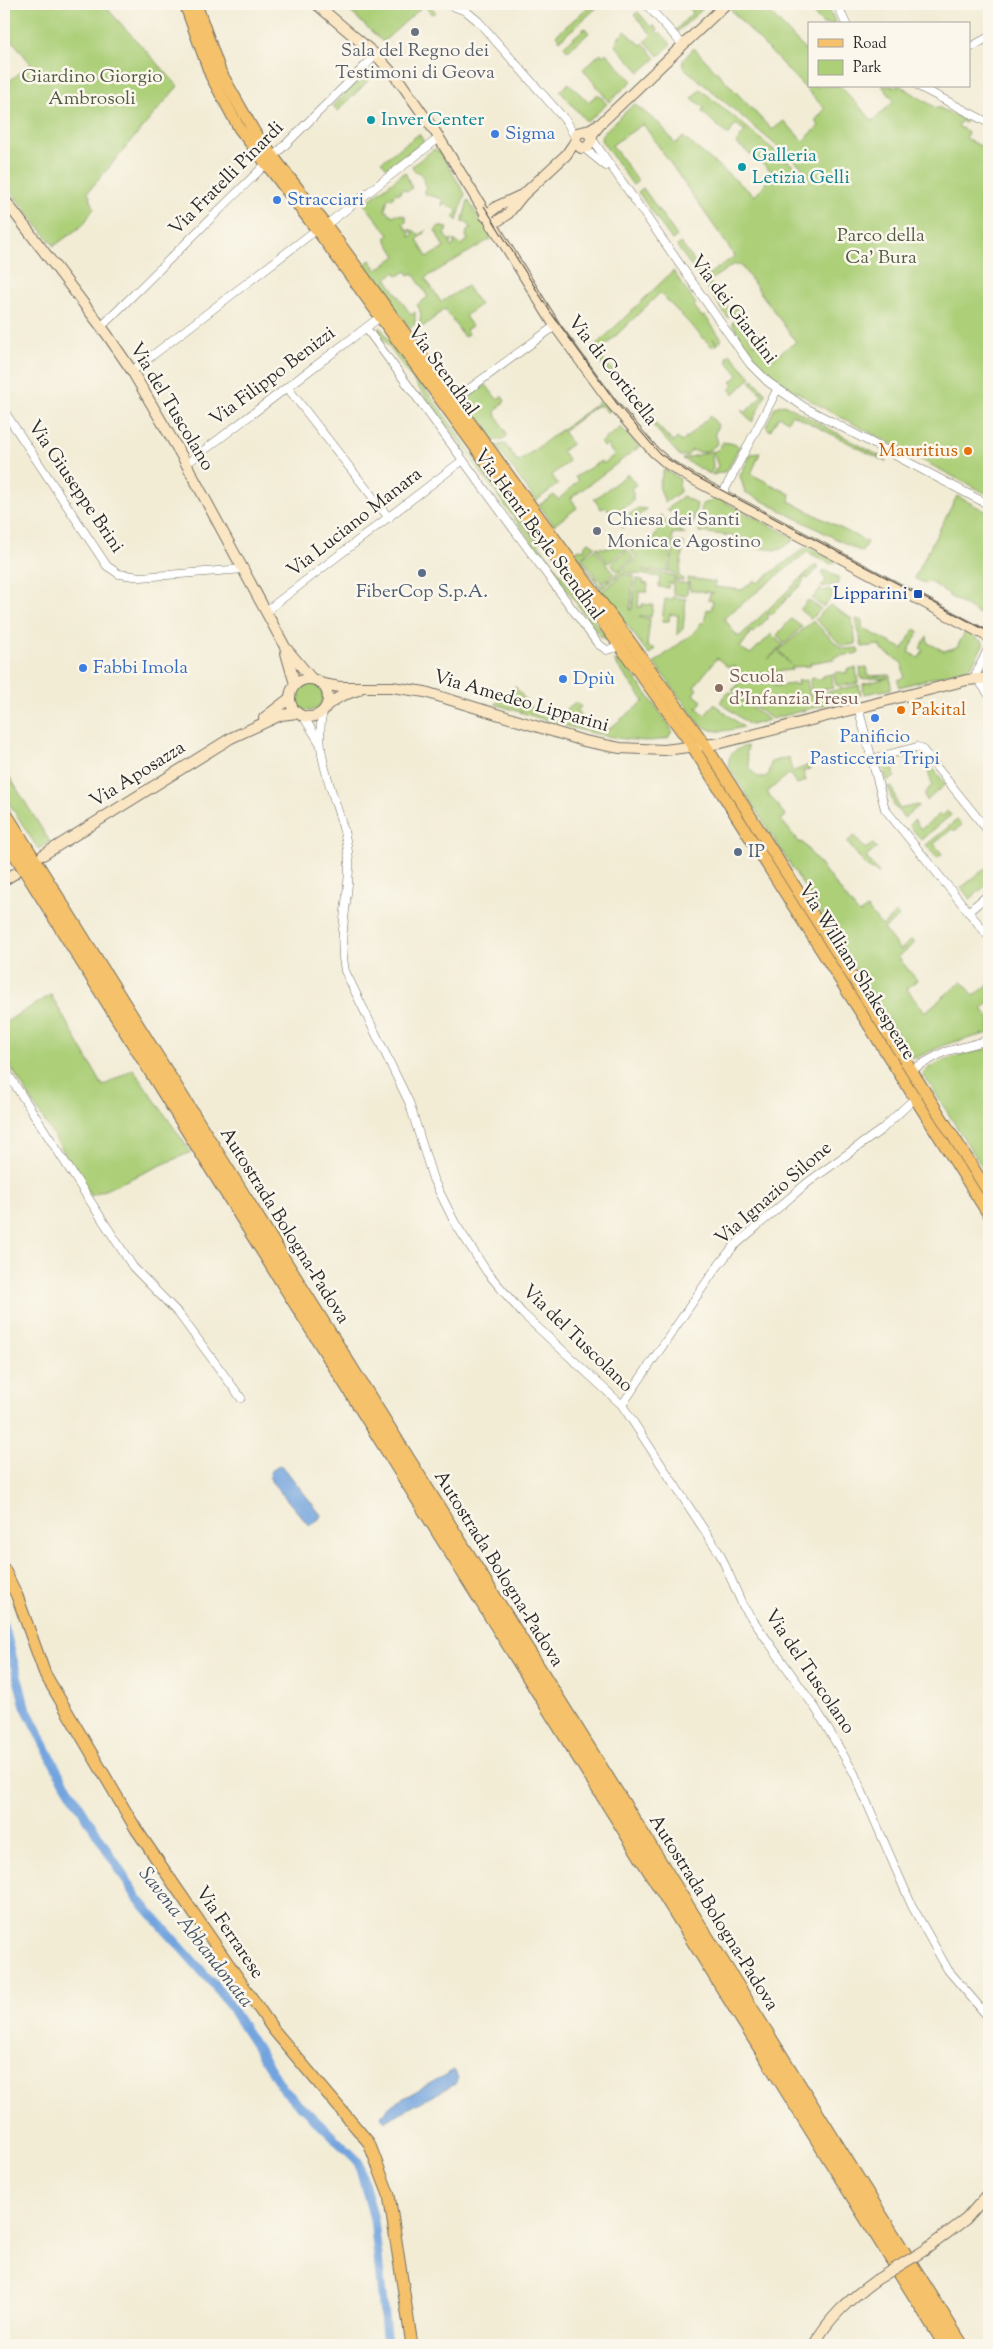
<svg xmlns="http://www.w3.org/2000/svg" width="993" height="2349" viewBox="0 0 993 2349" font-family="'Sorts Mill Goudy',serif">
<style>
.green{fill:#accf78;stroke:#6c7d52}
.water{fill:#73a4de;stroke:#4f6884}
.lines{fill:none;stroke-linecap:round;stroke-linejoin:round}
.canal{stroke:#73a4de;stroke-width:9}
.street-casing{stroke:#716f66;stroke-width:9}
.secondary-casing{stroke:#716f66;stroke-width:12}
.primary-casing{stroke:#716f66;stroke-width:13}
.highway-casing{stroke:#716f66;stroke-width:16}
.street{stroke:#fff;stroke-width:8}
.secondary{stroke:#fbe6c4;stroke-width:10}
.primary{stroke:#f5c16b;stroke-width:11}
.highway{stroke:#f5c16b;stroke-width:14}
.tram{stroke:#2b2b2b;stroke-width:1}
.secondary-bridge-casing{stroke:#716f66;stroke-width:12;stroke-linecap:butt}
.secondary-bridge{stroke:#fbe6c4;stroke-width:10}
.worship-dot{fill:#6b7280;stroke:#fbf7ec;stroke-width:2}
.culture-dot{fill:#0f9aa8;stroke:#fbf7ec;stroke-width:2}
.shop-dot{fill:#3f7fe0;stroke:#fbf7ec;stroke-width:2}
.food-dot{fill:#e8710a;stroke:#fbf7ec;stroke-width:2}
.service-dot{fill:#5c6f8a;stroke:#fbf7ec;stroke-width:2}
.transit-dot{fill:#1a4fb4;stroke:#fbf7ec;stroke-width:2}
.education-dot{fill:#8d6e63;stroke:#fbf7ec;stroke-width:2}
.labels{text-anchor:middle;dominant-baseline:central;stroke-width:5;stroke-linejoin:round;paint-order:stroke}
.worship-label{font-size:19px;fill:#5b616d;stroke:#fbf7ec}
.park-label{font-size:19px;fill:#525c42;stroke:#fbf7ec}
.culture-label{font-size:19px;fill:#0d838f;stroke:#fbf7ec;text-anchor:start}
.shop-label{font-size:19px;fill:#366cbe;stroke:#fbf7ec;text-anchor:start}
.street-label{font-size:19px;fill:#2b2b2b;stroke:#fbf7ec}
.food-label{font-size:19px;fill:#c56008;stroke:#fbf7ec;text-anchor:end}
.service-label{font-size:19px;fill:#4e5e75;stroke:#fbf7ec}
.transit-label{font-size:19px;fill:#164399;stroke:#fbf7ec;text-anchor:end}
.education-label{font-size:19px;fill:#785e54;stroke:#fbf7ec;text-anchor:start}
.water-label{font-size:20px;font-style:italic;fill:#44556a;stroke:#fbf7ec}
</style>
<rect width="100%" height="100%" fill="#fbf7ec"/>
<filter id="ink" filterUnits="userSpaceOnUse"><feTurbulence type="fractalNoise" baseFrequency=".02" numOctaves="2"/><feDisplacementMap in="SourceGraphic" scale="10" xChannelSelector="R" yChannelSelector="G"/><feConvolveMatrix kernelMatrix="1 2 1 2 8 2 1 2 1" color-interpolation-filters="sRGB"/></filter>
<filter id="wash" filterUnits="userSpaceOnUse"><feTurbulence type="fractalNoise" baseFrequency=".0096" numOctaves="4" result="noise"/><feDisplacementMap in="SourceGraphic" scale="20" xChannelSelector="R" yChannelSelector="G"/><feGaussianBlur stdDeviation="1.12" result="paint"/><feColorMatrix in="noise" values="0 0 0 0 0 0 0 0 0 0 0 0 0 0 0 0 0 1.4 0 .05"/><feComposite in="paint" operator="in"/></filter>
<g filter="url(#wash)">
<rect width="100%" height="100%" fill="#f2ecd5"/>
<g class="green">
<path d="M4 4H103L178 86 88 192 94 208 83 225 54 246 4 183V85L31 64 4 30Z"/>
<path d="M342 4H428L436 12 433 15 424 5 383 42Z"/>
<path d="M592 4H601L560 40 556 35Z"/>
<path d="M690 4H708L677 32 676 30 692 13Z"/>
<path d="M741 4H762L809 54V86H840L873 121 894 101 882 86H901L936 108H940L966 121 965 123 961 121 958 126 968 132 966 138 989 151V495C950 475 910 454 871 433 816 404 763 381 732 323L742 316 745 320 740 324 754 344 760 341 773 358 796 342 740 264 736 266 734 264 709 281 730 311 735 307 738 311 728 318 677 246 681 243 705 277 735 256 643 124 612 145 638 181 633 185 601 140 602 134 634 104 661 125 675 144 683 137 755 196 774 173 736 143 745 131 736 124 728 135 701 111 704 108 692 98 700 89 801 172 803 168 683 67V60L694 48 772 130 784 121 803 141 819 126 815 121 825 109 731 10Z"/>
<path d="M804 4H827L836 24H823Z"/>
<path d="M638 12 651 27 653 25 658 30 656 32 658 34 660 32 671 44 659 56 645 41 652 35 634 15Z"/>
<path d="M585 28 589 33 568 51 564 46Z"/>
<path d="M625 31 641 45 643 43 656 58 640 72 615 45 618 42 616 40Z"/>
<path d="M601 53 603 56 606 53 632 81 609 102 583 69Z"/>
<path d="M369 70 374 75 338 111 333 106Z"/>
<path d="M569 83 588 102 598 94 607 104 587 122 560 91Z"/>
<path d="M419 134 424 142 387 168 381 162Z"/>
<path d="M434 149 440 152 465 194 457 221 453 217 457 212 455 208 449 207 446 203 442 206 443 199 425 194 424 190 427 188 420 172H415L412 166Z"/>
<path d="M405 172 412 188 408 191 402 189 399 194 395 193 392 199 388 198 385 210 393 216 396 214 406 216V222L403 224 407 230H412L409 234 410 237 413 235V230L419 235 427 230 417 240 427 257 444 248 435 230 439 226 448 228 444 234 448 240H452L450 245 451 247 454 245V240L460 245 468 240 466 236 467 231 471 228 466 221 462 223 468 200 492 238 425 278 441 302 467 286 480 305 465 316 472 326 466 330 468 334 464 337 445 309 415 333C420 324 424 314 417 305L428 297 413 273 409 275 406 271 398 276 395 272 386 278 411 315 415 312V324L410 329 364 265 370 260 377 270 396 256 385 238 389 235 364 204Z"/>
<path d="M643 188 677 236 672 240 638 192Z"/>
<path d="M673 271 696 304 694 306 702 317 705 316 721 338V341L718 344 713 338 717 345 711 346 660 293 598 353 614 372 611 375 590 351Z"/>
<path d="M380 327 607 638 605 639 601 637 378 332Z"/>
<path d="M730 354 751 377 734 394 730 389 734 385 731 382 738 375 728 363 727 357Z"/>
<path d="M753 379 766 394 752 422 740 409 745 413 762 395 750 381Z"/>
<path d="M486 385 497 399 502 396 505 401 495 412 507 435 504 439 493 441 466 405 467 399Z"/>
<path d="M602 400 610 410 608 413 602 406H596L563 431 572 444 562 451 569 461 552 475 558 484 536 501 496 446 505 444 518 462Z"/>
<path d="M784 404 885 459 886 462 792 414 788 421 779 416 770 431 766 426 775 407Z"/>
<path d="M648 407 654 414 650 418 673 442 677 438 682 442 710 416 718 425 715 433 718 443C710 451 702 455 692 450L687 456H680L640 411 642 409 644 411Z"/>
<path d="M621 427 639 447 571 498 577 508 554 525 539 505 554 495 558 500 578 481 575 477 601 461 603 464 614 455 607 445 604 447 600 443Z"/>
<path d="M723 442 736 444 739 447 727 471 712 475 718 466 713 452 719 449Z"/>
<path d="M712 451 713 469 710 474 683 459Z"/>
<path d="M760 453 751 474 790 494 789 501 867 542 862 552 745 492 740 476 751 454Z"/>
<path d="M664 469 680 479 679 485 680 492 665 503 659 486Z"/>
<path d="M628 474 636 485 631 488 633 492V501L618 512 608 510 606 507 601 509 594 499Z"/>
<path d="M683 496 697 504 693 524 679 519 667 509Z"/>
<path d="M957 496 989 513V598L979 614 949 596V594L931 582 924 583 914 578Z"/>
<path d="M715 497 794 538V540L781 549 776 550 732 544V536L699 532 702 504 710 502Z"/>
<path d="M638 508 647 509 622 528 624 518Z"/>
<path d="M661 515 669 525 686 534 673 533 668 572 643 569 642 571 674 575V582L689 584 686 596 673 594V583H669L668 588 659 587 660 577 624 572 601 589 574 553 579 549 584 550 585 545 589 542 595 546 580 558 600 586 637 558 628 547 608 563 596 547C606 549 618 548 624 540 641 553 664 538 658 517Z"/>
<path d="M674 542 684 543 679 577 683 578V581L675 580 676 573 670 572Z"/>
<path d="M807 546 836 561 831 564 807 552 724 618 737 636H740L816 564 818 568 808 579 805 577 800 587 799 586 789 597 787 596 786 600 771 615 768 613V618L753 633 750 631 749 635 740 648 751 654C758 645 763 644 771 634L783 645 768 659 778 651 790 664 779 650 813 621 842 649 858 648 859 653 834 657V659L810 663V666L792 667V670L772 672 774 686 794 684 798 685 797 681 807 680 810 696 859 685 861 695 772 719 732 690 737 686 735 666 728 667 717 658 694 687 697 689 693 694 702 701 697 708 705 715 714 704 743 727C726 731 713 735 699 723L654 663 696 631 700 623H704L707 609 711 610 713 601 708 600 710 594 714 593 690 590V583L687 582 688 578 715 582V587L742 590 755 580 758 583Z"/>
<path d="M595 549 614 573 601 583 582 558Z"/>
<path d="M627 550 634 558 617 571 611 563Z"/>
<path d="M823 570 838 577V584L821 587 826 580 821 573Z"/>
<path d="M624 574 634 576 630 610 632 609 636 579 643 580V583L648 584 647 592H639L638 607H642V604L653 605 651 617 639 616 638 617 650 619 647 646 655 649 649 655 602 591Z"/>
<path d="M820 589 823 591 832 589 834 595 823 607 812 599Z"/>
<path d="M672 597 686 599 683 629 677 635 678 615 670 614 669 621H662L665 599 672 600Z"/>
<path d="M808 600 821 609 811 619 800 610Z"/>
<path d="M830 605 852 619 856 644 842 646 815 619Z"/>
<path d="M791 619 802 627 784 644 777 635Z"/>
<path d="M856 619 862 621V628L903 649 914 629 919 631 908 652 919 658 923 650 920 648 927 636 928 643 944 651 957 647 965 632 983 642V645L972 665 966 669 899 687 898 680 904 677 902 663 882 650 880 645 862 647Z"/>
<path d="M614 661 624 663 670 726 672 731 668 738C631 751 534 716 495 704L515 686 533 710 557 717 577 702 581 707 577 710 591 729 596 726 605 732 644 701Z"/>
<path d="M867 667 868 676 890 675 891 689 864 694 863 684 888 678 861 679 860 668Z"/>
<path d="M856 668 858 683 840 686 836 685 834 674 837 672 847 673V669Z"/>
<path d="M832 674 833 688 817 691 811 690 810 680 812 678 822 679V676Z"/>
<circle cx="309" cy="697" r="14"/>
<path d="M731 692 769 720 751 725 747 723 720 702 727 693Z"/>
<path d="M747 746 748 750 746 751 750 769 758 777H765L769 774 771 762 789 757 791 768 794 771 809 765 810 769 803 771 806 781 797 784 789 774 767 792 786 816 781 820 800 843 802 842 859 914 867 908 882 926 896 913 899 916 884 929 900 950 912 940 915 943 898 957 917 980 907 989 925 1012 962 981 974 996 989 984V1003L982 1009 989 1017V1033L947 1044 915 1058 911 1057 729 767C727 754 735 749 747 746Z"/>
<path d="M917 750 920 753 892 761 895 777 887 781 881 760Z"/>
<path d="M924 758 946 784 926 801 924 794 932 785Z"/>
<path d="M709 759 912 1081 911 1082 707 760Z"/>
<path d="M4 768 50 842 38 849 4 795Z"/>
<path d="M888 787H892L899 809 917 805 919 806 904 818 894 806Z"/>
<path d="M948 811 951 815 921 840 909 825 914 820 921 829 940 814 942 816Z"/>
<path d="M957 820 962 825 954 831 952 829 934 844 942 854 937 858 926 845Z"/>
<path d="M854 836 865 849 873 844 877 848 866 857 879 873 867 867 847 842Z"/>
<path d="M989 865V883L970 899 961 888Z"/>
<path d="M51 995 103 1086 133 1069 191 1152 91 1196 4 1056V1023Z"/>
<path d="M989 1048V1178L923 1074C934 1058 972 1053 989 1048Z"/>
</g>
<g class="water">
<path d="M280 1465 285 1469 321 1515 319 1519 310 1525 305 1521 271 1481 270 1472Z"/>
<path d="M454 2070 458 2078 455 2084 385 2121 381 2117 382 2114 393 2104Z"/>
</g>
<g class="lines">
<path class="canal" d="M4 1625 25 1706 58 1772 138 1899 222 1994 284 2090 358 2161 374 2219 387 2345"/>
</g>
</g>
<g filter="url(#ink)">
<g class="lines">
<g class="street-casing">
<g id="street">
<path d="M447 4 466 11 478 21 567 122 575 137"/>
<path d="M646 4 683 45"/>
<path d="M837 4 846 24"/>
<path d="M969 48 989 37"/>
<path d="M918 86 989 123"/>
<path d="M592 139 723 326 750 364 768 382 804 407 989 505"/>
<path d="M584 148 606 166"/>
<path d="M326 225 439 138"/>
<path d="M101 327 376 55"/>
<path d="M366 328 598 644 607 650 621 646"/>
<path d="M132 371 316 230"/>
<path d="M287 387 389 518"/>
<path d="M454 400 555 326"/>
<path d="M4 411 107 566 119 574 141 577 244 569"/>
<path d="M186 464 380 317"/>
<path d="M722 495 777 390"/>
<path d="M266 611 463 460"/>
<path d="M989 647 976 674 979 681 989 695"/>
<path d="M858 707 885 809 989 937"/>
<path d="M323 711C310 762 346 811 349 861 350 898 337 933 345 971L409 1102 433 1179 455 1223 487 1272 522 1313 622 1405 720 1554 743 1606 816 1709 854 1773 912 1906 948 1970 989 2018"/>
<path d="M303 716 320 743"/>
<path d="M871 759 917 747 921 748 989 832"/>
<path d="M968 912 989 894"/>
<path d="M4 1068 133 1267 179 1314 241 1398"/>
<path d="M911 1070 944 1052 989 1040"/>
<path d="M622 1405 714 1271 733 1247 807 1183 881 1130 915 1098"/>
</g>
</g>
<g class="secondary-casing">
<g id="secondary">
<path d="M316 4 376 55 401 83 436 133 555 326 612 404 654 452 668 464 689 477 989 637"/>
<path d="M591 136 601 123 726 4"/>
<path d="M575 142 581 148 588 147 592 139 588 132"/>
<path d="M4 199 106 333 132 371 183 458 285 647 311 678"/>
<path d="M485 216 498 206 522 195"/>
<path d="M491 225 507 215 523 195 566 155 575 142 577 133 587 131 597 125"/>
<path d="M286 653 295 684"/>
<circle cx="309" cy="698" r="19"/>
<path d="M323 684 340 687H392L425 692 584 741 620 748 664 750 721 743 967 680 989 678"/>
<path d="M327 705 341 696 358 690"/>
<path d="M264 718 290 698"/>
<path d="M43 855 231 738 281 715 297 713"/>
<path d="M4 880 14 874"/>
<path d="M925 2250 966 2219 989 2193"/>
<path d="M814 2345C828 2318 851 2298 876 2280"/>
</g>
</g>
<g class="primary-casing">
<g id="primary">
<path d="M185 4 211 76 239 128 323 238 689 741 989 1215"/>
<path d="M196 4 220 71 255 133 326 225 706 746 989 1193"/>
<path d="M4 1569 17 1596 45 1674 136 1829 273 2029 369 2143 389 2195 412 2345"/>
</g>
</g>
<g class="highway-casing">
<g id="highway">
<path d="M4 813 961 2345"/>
<path d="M4 835 946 2345"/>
</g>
</g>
<use href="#street" class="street"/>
<use href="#secondary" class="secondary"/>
<use href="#primary" class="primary"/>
<use href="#highway" class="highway"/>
<path class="tram" d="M484 206 551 313 618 405 660 454 691 474 989 632"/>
<g class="secondary-bridge-casing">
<path id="secondary-bridge" d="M876 2280 925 2250"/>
</g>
<use href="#secondary-bridge" class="secondary-bridge"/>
</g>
</g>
<g class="worship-dot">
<circle cx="415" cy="32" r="5"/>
<circle cx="597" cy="531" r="5"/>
</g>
<g class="culture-dot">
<circle cx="371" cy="120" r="5"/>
<circle cx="742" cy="167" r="5"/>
</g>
<g class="shop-dot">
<circle cx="495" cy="134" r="5"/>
<circle cx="277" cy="200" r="5"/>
<circle cx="83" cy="668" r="5"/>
<circle cx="563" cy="679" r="5"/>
<circle cx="875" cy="718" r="5"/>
</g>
<g class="food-dot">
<circle cx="968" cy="451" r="5"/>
<circle cx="901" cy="710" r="5"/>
</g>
<g class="service-dot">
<circle cx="422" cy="573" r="5"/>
<circle cx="738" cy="852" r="5"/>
</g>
<rect class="transit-dot" x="913" y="589" width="10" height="10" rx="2.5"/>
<circle class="education-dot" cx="719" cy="688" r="5"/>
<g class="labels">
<g class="worship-label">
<text x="415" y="51">Sala del Regno dei<tspan x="415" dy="22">Testimoni di Geova</tspan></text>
<text x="607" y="520" text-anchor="start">Chiesa dei Santi<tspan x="607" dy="22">Monica e Agostino</tspan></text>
</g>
<g class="park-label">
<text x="92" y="77">Giardino Giorgio<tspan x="92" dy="22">Ambrosoli</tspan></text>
<text x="881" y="236">Parco della<tspan x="881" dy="22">Ca' Bura</tspan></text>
</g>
<g class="culture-label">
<text x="381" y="120">Inver Center</text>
<text x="752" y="156">Galleria<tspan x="752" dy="22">Letizia Gelli</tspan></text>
</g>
<g class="shop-label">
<text x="505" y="134">Sigma</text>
<text x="287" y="200">Stracciari</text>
<text x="93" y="668">Fabbi Imola</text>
<text x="573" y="679">Dpiù</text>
<text x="875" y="737" text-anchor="middle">Panificio<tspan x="875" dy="22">Pasticceria Tripi</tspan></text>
</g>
<g class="street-label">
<text transform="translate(227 179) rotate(-45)">Via Fratelli Pinardi</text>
<text transform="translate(733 310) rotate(53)">Via dei Giardini</text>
<text transform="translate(442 371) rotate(54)">Via Stendhal</text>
<text transform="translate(612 371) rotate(52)">Via di Corticella</text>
<text transform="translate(273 377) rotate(-37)">Via Filippo Benizzi</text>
<text transform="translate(171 407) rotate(59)">Via del Tuscolano</text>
<text transform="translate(75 487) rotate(56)">Via Giuseppe Brini</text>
<text transform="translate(355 523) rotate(-38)">Via Luciano Manara</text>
<text transform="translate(538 535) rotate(54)">Via Henri Beyle Stendhal</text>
<text transform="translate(521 702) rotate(16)">Via Amedeo Lipparini</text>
<text transform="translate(138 775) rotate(-32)">Via Aposazza</text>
<text transform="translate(856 972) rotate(58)">Via William Shakespeare</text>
<text transform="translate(774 1194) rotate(-41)">Via Ignazio Silone</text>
<text transform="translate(284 1226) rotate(58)">Autostrada Bologna-Padova</text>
<text transform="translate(577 1339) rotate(44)">Via del Tuscolano</text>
<text transform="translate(498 1569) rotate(58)">Autostrada Bologna-Padova</text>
<text transform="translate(809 1672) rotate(56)">Via del Tuscolano</text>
<text transform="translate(713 1913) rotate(58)">Autostrada Bologna-Padova</text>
<text transform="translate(229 1933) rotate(56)">Via Ferrarese</text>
</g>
<g class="food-label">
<text x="958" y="451">Mauritius</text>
<text x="911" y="710" text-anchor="start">Pakital</text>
</g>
<g class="service-label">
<text x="422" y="592">FiberCop S.p.A.</text>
<text x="748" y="852" text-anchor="start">IP</text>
</g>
<g class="transit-label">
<text x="908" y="594">Lipparini</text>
</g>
<g class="education-label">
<text x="729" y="677">Scuola<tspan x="729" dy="22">d'Infanzia Fresu</tspan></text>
</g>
<g class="water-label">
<text transform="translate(195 1938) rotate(52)">Savena Abbandonata</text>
</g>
</g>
<rect width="993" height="2349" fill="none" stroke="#fbf7ec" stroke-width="20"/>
<rect x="808" y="22" width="162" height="65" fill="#fbf7ec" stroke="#a8a59f"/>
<rect x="818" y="39" width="25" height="8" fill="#f5c16b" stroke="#a8a59f"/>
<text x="853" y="48" font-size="15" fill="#2b2b2b">Road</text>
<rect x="818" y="60" width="25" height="15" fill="#accf78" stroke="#a8a59f"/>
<text x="853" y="72" font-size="15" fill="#2b2b2b">Park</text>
</svg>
